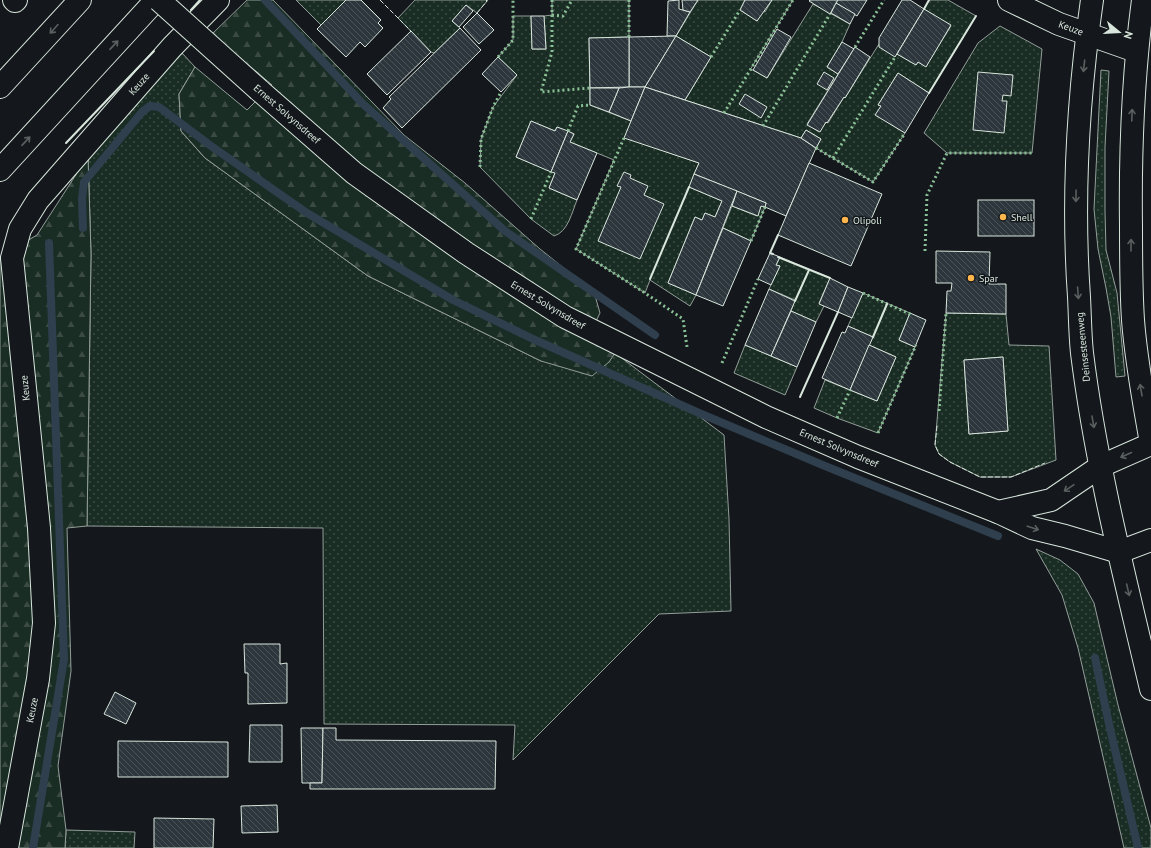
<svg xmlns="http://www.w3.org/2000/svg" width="1151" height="848" viewBox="0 0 1151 848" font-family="'PT Sans',sans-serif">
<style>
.grass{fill:url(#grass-dots);stroke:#939e99;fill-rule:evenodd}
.forest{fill:url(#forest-firs);stroke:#939e99}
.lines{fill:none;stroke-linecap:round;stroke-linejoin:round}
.stream{stroke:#2f3f4d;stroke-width:8}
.building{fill:url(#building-back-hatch);stroke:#d8e6dc}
.minor-casing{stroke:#d8e6dc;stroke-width:24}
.tertiary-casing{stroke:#d8e6dc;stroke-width:24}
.trunk-casing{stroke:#d8e6dc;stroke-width:24}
.motorway-casing{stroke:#d8e6dc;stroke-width:24}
.minor{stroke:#14181c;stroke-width:22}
.tertiary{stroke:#14181c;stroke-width:22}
.trunk{stroke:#14181c;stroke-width:22}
.motorway{stroke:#14181c;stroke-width:22}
.minor-bridge-casing{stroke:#d8e6dc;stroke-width:24;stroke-linecap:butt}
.minor-bridge{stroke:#14181c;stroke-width:22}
.hedge{stroke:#8ac095;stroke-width:3;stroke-dasharray:2 3;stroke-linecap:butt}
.fence{stroke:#d8e6dc;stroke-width:1;stroke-dasharray:5 2;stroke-linecap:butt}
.wall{stroke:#d8e6dc;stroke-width:2}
.oneway{stroke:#59605f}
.poi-dot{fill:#ffb74d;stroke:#14181c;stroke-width:1.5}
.labels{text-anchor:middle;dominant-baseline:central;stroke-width:3;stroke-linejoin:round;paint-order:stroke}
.street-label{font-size:10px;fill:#d8e6dc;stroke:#14181c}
.poi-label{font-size:10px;fill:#d8e6dc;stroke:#14181c;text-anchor:start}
</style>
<defs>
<pattern id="grass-dots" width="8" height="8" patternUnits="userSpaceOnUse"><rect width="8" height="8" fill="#1a2d24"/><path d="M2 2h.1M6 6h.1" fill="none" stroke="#3b4b43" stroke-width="1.8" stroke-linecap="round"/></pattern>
<pattern id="forest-firs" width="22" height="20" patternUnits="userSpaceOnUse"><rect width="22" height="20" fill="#1a2d24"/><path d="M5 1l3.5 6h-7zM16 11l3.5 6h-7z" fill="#3b4b43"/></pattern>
<pattern id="building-back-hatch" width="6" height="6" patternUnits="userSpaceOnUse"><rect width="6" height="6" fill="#2c363c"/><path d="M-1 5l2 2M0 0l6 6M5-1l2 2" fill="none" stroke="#4a5358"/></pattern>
</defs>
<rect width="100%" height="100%" fill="#14181c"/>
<g class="grass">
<path d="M296 0H346L321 25Z"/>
<path d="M415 0H488L477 13 466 5 452 21 460 28 434 53 431 52 398 18Z"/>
<path d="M552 0H629V37L589 38 590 105 631 121 625 137 699 163 689 187 722 201 715 217 705 213 702 220 695 217 668 283 696 295 690 306 650 280 645 293 576 249 614 160 570 142 574 134 557 127 555 131 531 121 516 157 555 173 549 188 577 200C572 212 568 232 554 236L531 219 480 167 481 139 493 107 517 75 498 57 513 40V16H531L532 49H546L544 16 552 15Z"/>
<path d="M698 0H745L740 10 757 21 763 11 765 12 772 0H793L750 70H753L767 78 813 4 850 24 842 42 827 67 838 74 807 124 819 132 826 122 828 123 844 97 845 98 879 44 895 56 897 54 916 65 918 62 926 66 951 26 924 9 929 0H948L976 16 929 93 898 73 878 105 881 106 876 115 905 133 873 182 816 148 821 139 806 130 801 138 685 100 711 57 676 36Z"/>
<path d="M1000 26 1042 49 1032 153H947L924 133 978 43Z"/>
<path d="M182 53 195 67 179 94 181 131 205 158 368 276 541 361 615 353 724 435 729 519 731 611 659 614 513 760 515 725 324 724 323 528 87 526 91 254 88 156Z"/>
<path d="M1101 70 1109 71 1105 147V211L1106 250 1117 293 1125 376 1116 377 1111 317 1106 288 1098 249 1094 209Z"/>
<path d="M732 206 757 216 761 206 765 207 751 241 723 228Z"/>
<path d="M780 257 830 278 819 303 824 306 816 322 791 311 795 300 769 289 780 266 776 265Z"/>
<path d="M863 293 910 313 899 340 915 347 878 433 837 418 814 408 825 380 877 401 896 357 869 345 873 337 848 326Z"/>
<path d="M946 313 1006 314 1009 345 1049 346 1056 460 1011 477H980L950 462 939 454 935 445ZM1003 357 1008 431 969 434 964 360Z"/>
<path d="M745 345 797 367 785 395 734 373Z"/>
<path d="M1036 549 1060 560 1078 574 1094 603 1118 705 1151 828V848H1124L1078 648 1062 595Z"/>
<path d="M66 830 135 832 134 848H65Z"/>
</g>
<g class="forest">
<path d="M247 0H273L404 135 465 183 540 249 594 292 600 313 587 340 615 353 609 362 592 376 541 361 368 276 205 158 181 131 179 94 195 67 247 110 272 85 212 34Z"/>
<path d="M88 156 91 254 87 526 67 528 71 671 58 766 66 830 65 848H0V257L37 235Z"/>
</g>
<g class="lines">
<g class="stream">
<path d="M265 0 363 104 505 231 655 335"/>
<path d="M83 228 82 199 84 182 142 112 150 106 159 107 211 146 307 213 453 300 533 339 699 413 825 466 998 536"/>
<path d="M1095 658 1109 724 1138 848"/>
<path d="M33 848 64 659 49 243"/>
</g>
</g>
<g class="building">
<path d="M346 0H361L381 20 378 23 383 28 365 47 360 42 346 57 317 29Z"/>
<path d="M679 0V9L690 12 676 36H667L668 1Z"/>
<path d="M682 0H698L690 12 683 10Z"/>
<path d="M745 0H772L757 21 740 10Z"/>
<path d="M810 0H838L830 14 809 1Z"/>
<path d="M838 0H867L857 16 836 3Z"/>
<path d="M902 0H910L924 9 895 57 879 47V38Z"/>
<path d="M836 3 855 14 850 24 831 13Z"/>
<path d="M466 5 473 11 459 27 452 21Z"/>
<path d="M924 9 951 25 926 67 918 62 916 65 897 54Z"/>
<path d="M477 13 494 30 479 44 463 27Z"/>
<path d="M531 16H544L546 49H532Z"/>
<path d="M460 28 481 50 402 128 383 108 391 99 389 97Z"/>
<path d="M777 29 791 37 767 78 753 70Z"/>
<path d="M411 31 431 52 387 95 367 74Z"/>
<path d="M676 36 645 87H629V37Z"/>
<path d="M676 36 711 57 685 100 645 87Z"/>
<path d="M629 37V87L590 88 589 38Z"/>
<path d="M842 42 854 49 838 74 827 67Z"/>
<path d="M855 47 870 57 845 98 844 97 827 123 826 122 820 132 807 125Z"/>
<path d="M498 57 517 75 501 92 482 74Z"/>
<path d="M824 72 834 78 827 90 817 84Z"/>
<path d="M978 72 1013 75 1011 96 1003 95 1002 101H1007L1004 133 973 130Z"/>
<path d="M898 73 929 93 905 133 875 115 881 106 878 105Z"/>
<path d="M629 87H645L631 121 609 112 619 88Z"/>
<path d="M645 87 801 138 816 148 786 216 765 207 766 203 694 174 699 163 624 138Z"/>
<path d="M590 88H619L609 112 590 105Z"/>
<path d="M745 94 767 107 761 118 739 104Z"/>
<path d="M531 121 555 131 557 127 568 131 551 172 516 157Z"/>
<path d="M806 130 821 139 816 148 801 138Z"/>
<path d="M568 131 574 134 570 142 597 153 577 200 549 188 555 173 551 172Z"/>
<path d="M809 163 882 194 851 266 778 235Z"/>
<path d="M624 172 631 175 630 178 648 186 644 195 664 204 640 259 598 241 621 187 617 186Z"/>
<path d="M694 174 737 191 696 295 668 283 695 217 702 220 705 213 715 217 722 201 689 187Z"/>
<path d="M737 191 766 203 765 207 761 206 758 216 732 206Z"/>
<rect x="978" y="200" width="56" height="36"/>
<path d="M723 228 751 241 723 306 696 295Z"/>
<path d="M936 251 990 252 989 284H1006V314L946 313 947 291H951L952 283H936Z"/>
<path d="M770 253 780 257 776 265 780 266 771 285 758 279Z"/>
<path d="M830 278 848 287 838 312 819 304Z"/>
<path d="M848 287 863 293 852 318 838 312Z"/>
<path d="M769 289 795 301 771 356 745 345Z"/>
<path d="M791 311 816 322 797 367 771 356Z"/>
<path d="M910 313 926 320 915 347 899 340Z"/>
<path d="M848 326 873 337 850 390 822 378 842 332 845 333Z"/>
<path d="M869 345 896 357 877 401 850 390Z"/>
<path d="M1003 357 1008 431 969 434 964 360Z"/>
<path d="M244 644H280V664L287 663V703L248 704V673H245Z"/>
<path d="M115 692 136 703 126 724 104 714Z"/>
<path d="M250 725H282V762H249Z"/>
<path d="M301 728H323L322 783H302Z"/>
<path d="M323 728H336V740L496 741 495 789H310V783H322Z"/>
<path d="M118 741 228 742V777H118Z"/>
<path d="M277 805 278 832 242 833 241 806Z"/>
<path d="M154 818 214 819 213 848H154Z"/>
</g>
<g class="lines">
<g class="minor-casing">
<g id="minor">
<path d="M14 0 15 1 16 0"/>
<path d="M1009 0 1059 24 1136 51"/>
<path d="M259 90 354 173 466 253 565 317 766 417 858 457 998 512 1032 528 1065 536 1119 552"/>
<path d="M998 512 1051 500 1101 466"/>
<path d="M7 848 38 679 44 623 39 528 12 258 20 229 38 200 172 47 218 0"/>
</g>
</g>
<g class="tertiary-casing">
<g id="tertiary">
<path d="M1101 466 1151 444"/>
<path d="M1119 552 1151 540"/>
</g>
</g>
<g class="trunk-casing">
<g id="trunk">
<path d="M1092 0C1078 98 1072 198 1079 297 1080 315 1080 334 1082 353 1096 466 1125 578 1151 689"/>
<path d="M1143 0C1133 75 1130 150 1131 226 1131 257 1131 289 1133 320 1136 361 1144 402 1151 443"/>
</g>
</g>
<g class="motorway-casing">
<g id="motorway">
<path d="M0 87 80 0"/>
<path d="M0 170 156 0"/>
</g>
</g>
<use href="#minor" class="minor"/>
<use href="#tertiary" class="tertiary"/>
<use href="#trunk" class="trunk"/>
<use href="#motorway" class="motorway"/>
<g class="minor-bridge-casing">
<path id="minor-bridge" d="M159 0 259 90"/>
</g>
<use href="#minor-bridge" class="minor-bridge"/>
<g class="hedge">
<path d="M552 0V52L541 92 590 88"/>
<path d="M552 15 563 16 572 0"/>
<path d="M629 37V0"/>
<path d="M855 47 884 0"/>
<path d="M498 57 513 40V0"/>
<path d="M711 57 740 10"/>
<path d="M724 113 793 0"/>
<path d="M763 126 830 14"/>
<path d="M568 131 578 106 590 105"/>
<path d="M624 138 576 249 645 293 683 319 687 347"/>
<path d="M816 148 873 182 905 133"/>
<path d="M833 158 895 57"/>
<path d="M480 167 481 139 493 107 501 92"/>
<path d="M531 219 551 172"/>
<path d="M751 241 765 207"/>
<path d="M925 251 927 195 947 153H1032"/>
<path d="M863 293 912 315"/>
<path d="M722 363 758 279"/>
<path d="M939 411 946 313"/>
<path d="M837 418 850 390"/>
<path d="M878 433 916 345"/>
</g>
<g class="fence">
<path d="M380 0 411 31"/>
<path d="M477 13 487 1 486 0"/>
<path d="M937 426 935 445 939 454 950 462 980 477H1011L1045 463"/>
</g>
<g class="wall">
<path d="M924 9 929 0"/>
<path d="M191 10 200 0"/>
<path d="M929 93 976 16"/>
<path d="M66 143 154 51"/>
<path d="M773 254 770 253 778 235"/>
<path d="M778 257 830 278"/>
<path d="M650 279 689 187"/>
<path d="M795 301 809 270"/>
<path d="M873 337 887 304"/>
<path d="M800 397 838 312"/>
</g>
</g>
<defs><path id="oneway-shaft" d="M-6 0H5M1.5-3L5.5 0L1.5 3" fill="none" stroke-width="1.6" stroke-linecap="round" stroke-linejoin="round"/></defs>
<g class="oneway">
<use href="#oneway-shaft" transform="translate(54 29) rotate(132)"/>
<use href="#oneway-shaft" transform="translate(114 45) rotate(-47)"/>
<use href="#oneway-shaft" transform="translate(1084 66) rotate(97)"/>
<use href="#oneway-shaft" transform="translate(1132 115) rotate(-88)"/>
<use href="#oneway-shaft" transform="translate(26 141) rotate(-47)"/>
<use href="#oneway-shaft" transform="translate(1076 196) rotate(91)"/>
<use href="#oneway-shaft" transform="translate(1131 245) rotate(-90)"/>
<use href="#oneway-shaft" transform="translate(1078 293) rotate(86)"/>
<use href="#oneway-shaft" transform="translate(1141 390) rotate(-100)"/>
<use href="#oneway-shaft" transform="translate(1093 422) rotate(80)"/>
<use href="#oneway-shaft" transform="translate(1126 455) rotate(156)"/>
<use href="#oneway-shaft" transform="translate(1069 488) rotate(146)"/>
<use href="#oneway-shaft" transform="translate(1033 528) rotate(18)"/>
<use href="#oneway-shaft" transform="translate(1128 590) rotate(77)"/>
</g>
<g class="poi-dot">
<circle cx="1003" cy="217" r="4"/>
<circle cx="845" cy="220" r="4"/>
<circle cx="971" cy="278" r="4"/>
</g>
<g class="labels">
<g class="street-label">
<text transform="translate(1071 28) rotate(20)">Keuze</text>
<text transform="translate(139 84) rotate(-49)">Keuze</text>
<text transform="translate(287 114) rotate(41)">Ernest Solvynsdreef</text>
<text transform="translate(548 305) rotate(31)">Ernest Solvynsdreef</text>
<text transform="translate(1083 347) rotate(-96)">Deinsesteenweg</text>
<text transform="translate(25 388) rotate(-96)">Keuze</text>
<text transform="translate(839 448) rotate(23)">Ernest Solvynsdreef</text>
<text transform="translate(32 710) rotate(-79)">Keuze</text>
</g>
<g class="poi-label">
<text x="1011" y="217">Shell</text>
<text x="853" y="220">Olipoli</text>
<text x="979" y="278">Spar</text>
</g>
</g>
<g transform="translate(1119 32) rotate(108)" stroke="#14181c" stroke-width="3" paint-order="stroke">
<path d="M0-3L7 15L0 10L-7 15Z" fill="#d8e6dc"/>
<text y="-6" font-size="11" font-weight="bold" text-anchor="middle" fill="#d8e6dc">N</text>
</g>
</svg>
